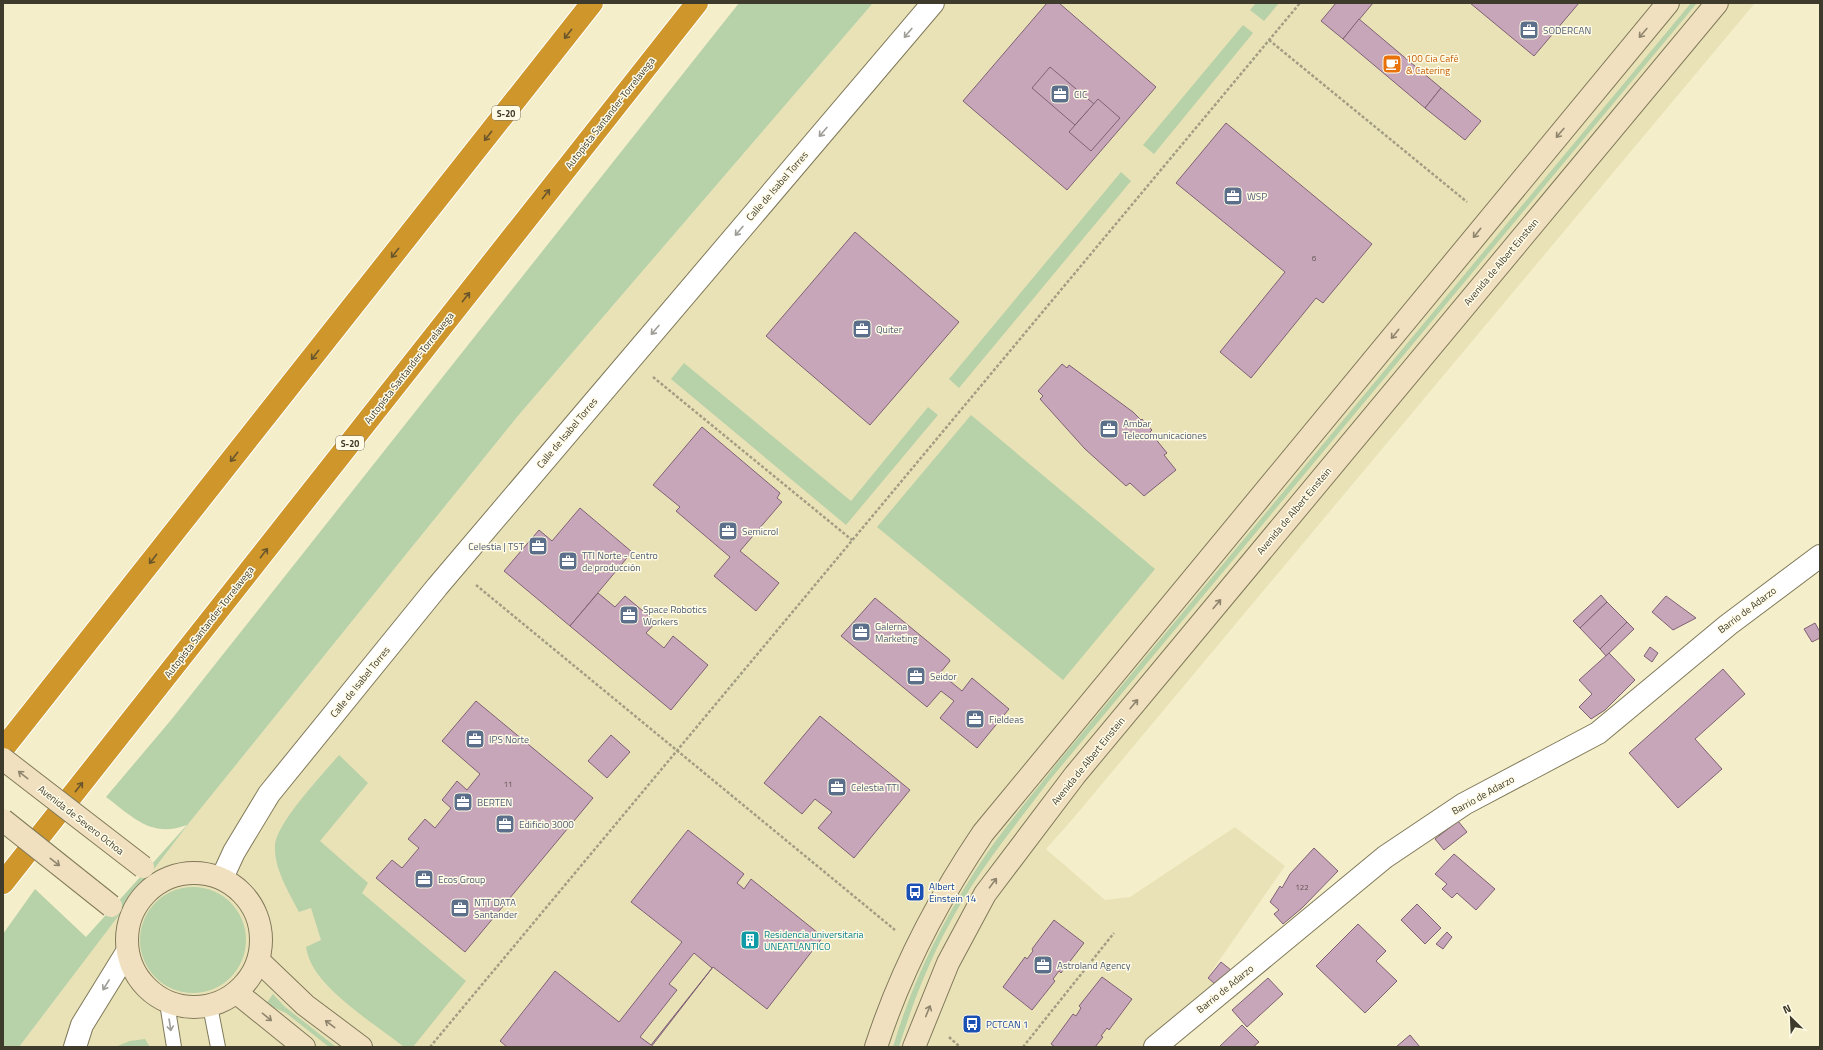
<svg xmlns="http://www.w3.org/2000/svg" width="1823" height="1050" viewBox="0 0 1823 1050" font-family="'Titillium Web',sans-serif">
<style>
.built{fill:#eae2b7}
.green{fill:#b7d1a9}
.building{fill:#c7a6ba;stroke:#7f6174;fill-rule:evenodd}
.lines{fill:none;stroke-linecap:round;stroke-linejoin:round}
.lane-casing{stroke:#807a5a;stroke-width:16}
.street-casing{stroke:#807a5a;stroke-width:24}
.secondary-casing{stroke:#807a5a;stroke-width:24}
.highway-casing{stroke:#fff;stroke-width:24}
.path{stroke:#a29d83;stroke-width:2.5;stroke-dasharray:3 2;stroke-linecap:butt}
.lane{stroke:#fff;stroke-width:14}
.street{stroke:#fff;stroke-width:22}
.secondary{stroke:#f1e0bf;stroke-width:22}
.highway{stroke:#cf962b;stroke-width:22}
.secondary-bridge-casing{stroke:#807a5a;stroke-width:24;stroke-linecap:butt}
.secondary-bridge{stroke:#f1e0bf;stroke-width:22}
.oneway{stroke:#9e9d96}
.oneway2{stroke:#8f856f}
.oneway3{stroke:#6a562c}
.labels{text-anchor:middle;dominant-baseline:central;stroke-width:3;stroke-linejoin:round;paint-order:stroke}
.number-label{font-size:8px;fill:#605650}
.shield{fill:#fffbe6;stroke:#787564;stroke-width:1}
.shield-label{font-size:9px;font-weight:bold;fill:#3e3b2d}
.service-label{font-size:10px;fill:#4e5e75;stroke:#fffbe6;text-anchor:start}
.food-label{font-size:10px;fill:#c56008;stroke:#fffbe6;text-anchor:start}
.street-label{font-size:10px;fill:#3e3b2d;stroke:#fffbe6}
.transit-label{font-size:10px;fill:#164399;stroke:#fffbe6;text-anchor:start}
.culture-label{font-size:10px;fill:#0d838f;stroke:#fffbe6;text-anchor:start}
</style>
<rect width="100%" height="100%" fill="#f5eeca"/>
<path class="built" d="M873 3H1755L1071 821 1046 849 1105 900 1130 897 1235 827 1285 866 1207 978 1214 984 1156 1047H19L189 823 517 417Z"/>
<g class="green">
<path d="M739 3H873L517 417 189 823 19 1047H3V934L35 889 86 937 187 825C151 838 134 818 106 797L171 720Z"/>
<path d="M1256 3H1279L1264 21 1250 10Z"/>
<path d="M1691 3H1697L1048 782C1022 817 994 851 971 887 939 937 916 991 899 1047H893C911 985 940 926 975 871 999 833 1030 798 1058 762Z"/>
<path d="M1243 25 1253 33 1154 154 1143 145Z"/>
<path d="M1121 172 1131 181 959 388 949 379Z"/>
<path d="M684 363 851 501 928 407 938 415 846 525 671 379Z"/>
<path d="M971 415 1155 569 1063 680 877 527Z"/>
<path d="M339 755 368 783 320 841 368 883 362 893 466 981 413 1047H404C376 1025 329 996 312 965 309 959 307 953 306 947L321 940 311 908 299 912C289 892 274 869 275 846 275 824 324 773 339 755Z"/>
<circle cx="193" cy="940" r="53"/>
<path d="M273 994 284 1006 336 1047H329L286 1013 266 1004Z"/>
<path d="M145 1039 150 1047H115L130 1041Z"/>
</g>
<g class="building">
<path d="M1047 3H1059L1156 87 1067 190 963 101Z"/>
<path d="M1336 3H1373L1343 39 1321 21Z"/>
<path d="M1470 3H1579L1534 56Z"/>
<path d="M1359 19 1441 88 1425 108 1343 39Z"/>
<path d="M1050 67 1094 104 1075 125 1032 88Z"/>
<path d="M1441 88 1481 121 1465 140 1425 108Z"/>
<path d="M1098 99 1120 118 1091 151 1069 132Z"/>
<path d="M1226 123 1372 244 1323 303 1316 298 1251 378 1220 352 1285 272 1176 183Z"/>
<path d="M855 232 959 322 870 425 766 336Z"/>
<path d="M1062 364 1067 368 1069 365 1133 412 1141 420 1142 419 1152 430 1150 432 1167 453 1164 455 1176 470 1144 496 1130 483 1126 486 1085 449 1040 399 1043 396 1038 391Z"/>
<path d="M702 427 780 493 777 498 782 502 740 551 779 583 756 611 714 576 730 557 676 511 680 507 653 485Z"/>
<path d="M580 508 632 552 570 626 504 571 539 530 552 541Z"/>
<path d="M598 593 615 607 625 596 656 622 646 633 664 648 673 636 708 665 671 710 570 626Z"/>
<path d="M1601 595 1607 602 1580 628 1573 621Z"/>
<path d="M1666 596 1696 618 1673 630 1652 612Z"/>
<path d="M875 598 949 659 950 661 940 673 962 691 972 678 1009 709 977 748 940 718 954 701 941 691 927 707 841 636Z"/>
<path d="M1607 602 1627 622 1600 649 1580 628Z"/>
<path d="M1627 622 1634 629 1606 656 1600 649Z"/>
<path d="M1815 623 1820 632V638L1812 642 1804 629Z"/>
<path d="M1650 647 1658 653 1652 662 1644 656Z"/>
<path d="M1609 653 1635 680 1605 710 1591 719 1579 707 1592 694 1579 680Z"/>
<path d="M1723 669 1745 694 1695 739 1722 769 1678 808 1629 753Z"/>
<path d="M476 701 593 798 465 952 376 878 392 860 402 868 419 848 408 839 425 819 435 828 451 808 442 800 457 781 467 790 480 774 442 741Z"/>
<path d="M820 716 910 790 854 858 818 828 832 812 815 799 802 814 764 783Z"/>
<path d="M611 735 630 752 607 778 588 761Z"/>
<path d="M1458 821 1467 832 1444 850 1435 839Z"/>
<path d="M688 830 744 874 737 883 744 889 751 879 823 937 767 1009 713 967 651 1047H507L500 1041 555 971 619 1022 682 942 631 902ZM694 953 712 968 651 1045 640 1037 677 990 669 984Z"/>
<path d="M1314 848 1338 871 1302 908 1283 924 1274 914 1279 910 1270 902 1280 886 1282 888 1290 874Z"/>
<path d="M1454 854 1495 889 1476 910 1457 893 1452 898 1442 889 1447 884 1435 874Z"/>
<path d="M1417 904 1441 928 1425 944 1401 920Z"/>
<path d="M1054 920 1084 943 1061 973 1059 971 1053 979 1055 981 1032 1010 1003 987 1025 957 1027 959 1033 951 1032 949Z"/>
<path d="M1358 924 1386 951 1376 961 1397 981 1365 1013 1316 966Z"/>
<path d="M1447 932 1452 937 1443 949 1436 944Z"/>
<path d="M1221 962 1231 970 1215 984 1208 978Z"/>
<path d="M1102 977 1132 999 1109 1030 1107 1028 1101 1036 1103 1037 1095 1047H1055L1051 1044 1073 1014 1076 1016 1081 1008 1079 1006Z"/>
<path d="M1268 978 1283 994 1247 1027 1232 1010Z"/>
<path d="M1242 1025 1259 1042 1253 1047H1219Z"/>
<path d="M1410 1035 1420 1047H1396Z"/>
</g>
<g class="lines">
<g class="lane-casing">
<g id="lane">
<path d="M167 1003 174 1047"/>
<path d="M210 1006 218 1047"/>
</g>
</g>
<g class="street-casing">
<g id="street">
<path d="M222 878 234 852 269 794 437 587 933 3"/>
<path d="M75 1047 82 1025 127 952"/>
<path d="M1155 1047 1385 857 1464 804 1598 733 1728 625 1820 556"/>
</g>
</g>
<g class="secondary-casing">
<g id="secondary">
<circle cx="194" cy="940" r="67"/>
<path d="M259 961 305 1005 361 1047"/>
<path d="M237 993 304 1047"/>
<path d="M876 1047C900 973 939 898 983 833L1668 3"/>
<path d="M914 1047 948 963 985 894 1075 775 1717 3"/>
</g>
</g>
<g class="highway-casing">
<g id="highway">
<path d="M3 749 592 3"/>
<path d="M3 883 697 3"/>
</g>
</g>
<g class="path">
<path d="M1269 40 1467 202"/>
<path d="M653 377 852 540"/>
<path d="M476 585 895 930"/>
<path d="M949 1037 960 1047"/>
<path d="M430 1047 1300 3"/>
<path d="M1023 1047 1114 933"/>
</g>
<use href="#lane" class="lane"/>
<use href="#street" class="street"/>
<use href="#secondary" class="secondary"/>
<use href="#highway" class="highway"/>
<g class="secondary-bridge-casing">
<g id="secondary-bridge">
<path d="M3 759 143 867"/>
<path d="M3 820 111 906"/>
</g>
</g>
<use href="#secondary-bridge" class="secondary-bridge"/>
</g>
<defs><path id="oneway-shaft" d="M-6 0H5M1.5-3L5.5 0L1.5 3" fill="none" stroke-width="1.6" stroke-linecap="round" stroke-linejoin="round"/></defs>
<g class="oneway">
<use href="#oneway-shaft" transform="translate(908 33) rotate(130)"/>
<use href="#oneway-shaft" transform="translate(823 132) rotate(131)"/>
<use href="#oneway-shaft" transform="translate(739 231) rotate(131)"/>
<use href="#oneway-shaft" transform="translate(655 330) rotate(131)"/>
<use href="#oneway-shaft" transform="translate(106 985) rotate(122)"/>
<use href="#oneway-shaft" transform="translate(170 1025) rotate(81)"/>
</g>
<g class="oneway2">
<use href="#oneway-shaft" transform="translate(1643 33) rotate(130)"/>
<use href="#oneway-shaft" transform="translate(1560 133) rotate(130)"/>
<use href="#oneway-shaft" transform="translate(1477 233) rotate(129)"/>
<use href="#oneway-shaft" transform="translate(1395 334) rotate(129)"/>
<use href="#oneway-shaft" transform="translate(1217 604) rotate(-50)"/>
<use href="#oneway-shaft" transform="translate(1134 704) rotate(-50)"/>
<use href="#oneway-shaft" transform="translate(23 775) rotate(-142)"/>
<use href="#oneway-shaft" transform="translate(55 862) rotate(38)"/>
<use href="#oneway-shaft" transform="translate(993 883) rotate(-53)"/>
<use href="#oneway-shaft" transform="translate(928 1011) rotate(-68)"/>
<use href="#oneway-shaft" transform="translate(267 1017) rotate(39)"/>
<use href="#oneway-shaft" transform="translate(330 1024) rotate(-143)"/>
</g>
<g class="oneway3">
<use href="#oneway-shaft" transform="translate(568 34) rotate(128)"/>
<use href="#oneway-shaft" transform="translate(488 136) rotate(128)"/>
<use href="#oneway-shaft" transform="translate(546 194) rotate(-52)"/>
<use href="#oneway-shaft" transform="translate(395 253) rotate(128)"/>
<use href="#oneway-shaft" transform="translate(466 297) rotate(-52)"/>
<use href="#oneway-shaft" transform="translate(315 355) rotate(128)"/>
<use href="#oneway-shaft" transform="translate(234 457) rotate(128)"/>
<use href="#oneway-shaft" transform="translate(264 553) rotate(-52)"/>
<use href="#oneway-shaft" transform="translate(153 559) rotate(128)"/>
<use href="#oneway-shaft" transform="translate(79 787) rotate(-52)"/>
</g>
<defs>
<g id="office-square" transform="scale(1)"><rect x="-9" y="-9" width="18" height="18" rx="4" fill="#5c6f8a" stroke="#fffbe6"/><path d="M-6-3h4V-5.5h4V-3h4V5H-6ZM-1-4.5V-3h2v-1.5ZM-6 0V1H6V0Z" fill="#fff"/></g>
<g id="cafe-square" transform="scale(1)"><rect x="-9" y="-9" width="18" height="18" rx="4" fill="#e8710a" stroke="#fffbe6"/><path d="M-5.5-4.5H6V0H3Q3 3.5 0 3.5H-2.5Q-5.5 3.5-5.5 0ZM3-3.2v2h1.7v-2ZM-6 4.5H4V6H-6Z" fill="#fff"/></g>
<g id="bus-square" transform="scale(1)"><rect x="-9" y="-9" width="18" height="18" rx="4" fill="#1a4fb4" stroke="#fffbe6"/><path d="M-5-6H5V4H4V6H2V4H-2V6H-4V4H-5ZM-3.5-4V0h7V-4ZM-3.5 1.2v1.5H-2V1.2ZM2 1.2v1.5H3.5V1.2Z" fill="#fff"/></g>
<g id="building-square" transform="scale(1)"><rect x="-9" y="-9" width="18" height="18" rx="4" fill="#0f9aa8" stroke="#fffbe6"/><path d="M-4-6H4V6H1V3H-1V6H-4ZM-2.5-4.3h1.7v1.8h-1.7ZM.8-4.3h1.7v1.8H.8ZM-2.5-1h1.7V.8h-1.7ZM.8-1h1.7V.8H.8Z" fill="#fff"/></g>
</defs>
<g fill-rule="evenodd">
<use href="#office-square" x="1529" y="30"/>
<use href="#cafe-square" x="1392" y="64"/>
<use href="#office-square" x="1060" y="94"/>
<use href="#office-square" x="1233" y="196"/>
<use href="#office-square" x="862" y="329"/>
<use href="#office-square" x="1109" y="429"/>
<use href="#office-square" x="728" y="531"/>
<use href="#office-square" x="538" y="546"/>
<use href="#office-square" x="568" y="561"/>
<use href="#office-square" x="629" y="615"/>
<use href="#office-square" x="861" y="632"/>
<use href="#office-square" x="916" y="676"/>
<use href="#office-square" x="975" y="719"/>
<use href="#office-square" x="475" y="739"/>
<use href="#office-square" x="837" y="787"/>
<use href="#office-square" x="463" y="802"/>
<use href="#office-square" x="505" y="824"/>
<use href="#office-square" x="424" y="879"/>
<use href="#bus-square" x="915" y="892"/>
<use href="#office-square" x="460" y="908"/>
<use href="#building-square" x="750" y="940"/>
<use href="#office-square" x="1043" y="965"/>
<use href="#bus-square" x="972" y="1024"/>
</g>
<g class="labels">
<g class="number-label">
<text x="1314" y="258">6</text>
<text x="508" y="784">11</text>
<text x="1302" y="887">122</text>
</g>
<g class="shield">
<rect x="492" y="106" width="28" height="14" rx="3"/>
<rect x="336" y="436" width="28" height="14" rx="3"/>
</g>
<g class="shield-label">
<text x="506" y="113">S-20</text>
<text x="350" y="443">S-20</text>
</g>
<g class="service-label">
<text x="1543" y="30">SODERCAN</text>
<text x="1074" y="94">CIC</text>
<text x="1247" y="196">WSP</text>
<text x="876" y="329">Quiter</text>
<text x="1123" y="423">Ambar<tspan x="1123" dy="12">Telecomunicaciones</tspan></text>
<text x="742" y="531">Semicrol</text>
<text x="524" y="546" text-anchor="end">Celestia | TST</text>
<text x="582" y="555">TTI Norte - Centro<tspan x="582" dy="12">de producción</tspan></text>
<text x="643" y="609">Space Robotics<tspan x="643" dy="12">Workers</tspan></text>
<text x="875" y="626">Galerna<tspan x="875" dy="12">Marketing</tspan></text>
<text x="930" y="676">Seidor</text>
<text x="989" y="719">Fieldeas</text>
<text x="489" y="739">IPS Norte</text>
<text x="851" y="787">Celestia TTI</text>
<text x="477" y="802">BERTEN</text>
<text x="519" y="824">Edificio 3000</text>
<text x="438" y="879">Ecos Group</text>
<text x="474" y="902">NTT DATA<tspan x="474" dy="12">Santander</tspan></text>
<text x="1057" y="965">Astroland Agency</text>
</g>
<g class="food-label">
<text x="1406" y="58">100 Cia Café<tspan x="1406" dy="12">&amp; Catering</tspan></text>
</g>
<g class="street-label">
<text transform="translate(610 113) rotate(-52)">Autopista Santander-Torrelavega</text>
<text transform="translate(777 186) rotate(-49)">Calle de Isabel Torres</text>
<text transform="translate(1501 262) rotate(-50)">Avenida de Albert Einstein</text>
<text transform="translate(409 368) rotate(-52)">Autopista Santander-Torrelavega</text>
<text transform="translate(567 433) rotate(-50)">Calle de Isabel Torres</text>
<text transform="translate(1294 511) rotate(-50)">Avenida de Albert Einstein</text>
<text transform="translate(1747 610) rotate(-37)">Barrio de Adarzo</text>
<text transform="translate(209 622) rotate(-52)">Autopista Santander-Torrelavega</text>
<text transform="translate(360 682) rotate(-51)">Calle de Isabel Torres</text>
<text transform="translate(1088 761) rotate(-51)">Avenida de Albert Einstein</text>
<text transform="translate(1483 795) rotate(-29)">Barrio de Adarzo</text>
<text transform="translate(81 820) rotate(38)">Avenida de Severo Ochoa</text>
<text transform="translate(1225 989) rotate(-39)">Barrio de Adarzo</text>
</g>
<g class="transit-label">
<text x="929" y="886">Albert<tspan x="929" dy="12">Einstein 14</tspan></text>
<text x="986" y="1024">PCTCAN 1</text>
</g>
<g class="culture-label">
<text x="764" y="934">Residencia universitaria<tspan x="764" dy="12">UNEATLANTICO</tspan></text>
</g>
</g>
<rect width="1823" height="1050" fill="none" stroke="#3e3b2d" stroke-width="8"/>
<g transform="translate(1791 1018) rotate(336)" stroke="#fffbe6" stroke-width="3" paint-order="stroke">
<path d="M0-3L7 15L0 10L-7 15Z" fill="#3e3b2d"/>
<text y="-6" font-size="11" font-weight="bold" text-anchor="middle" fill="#3e3b2d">N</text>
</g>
</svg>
